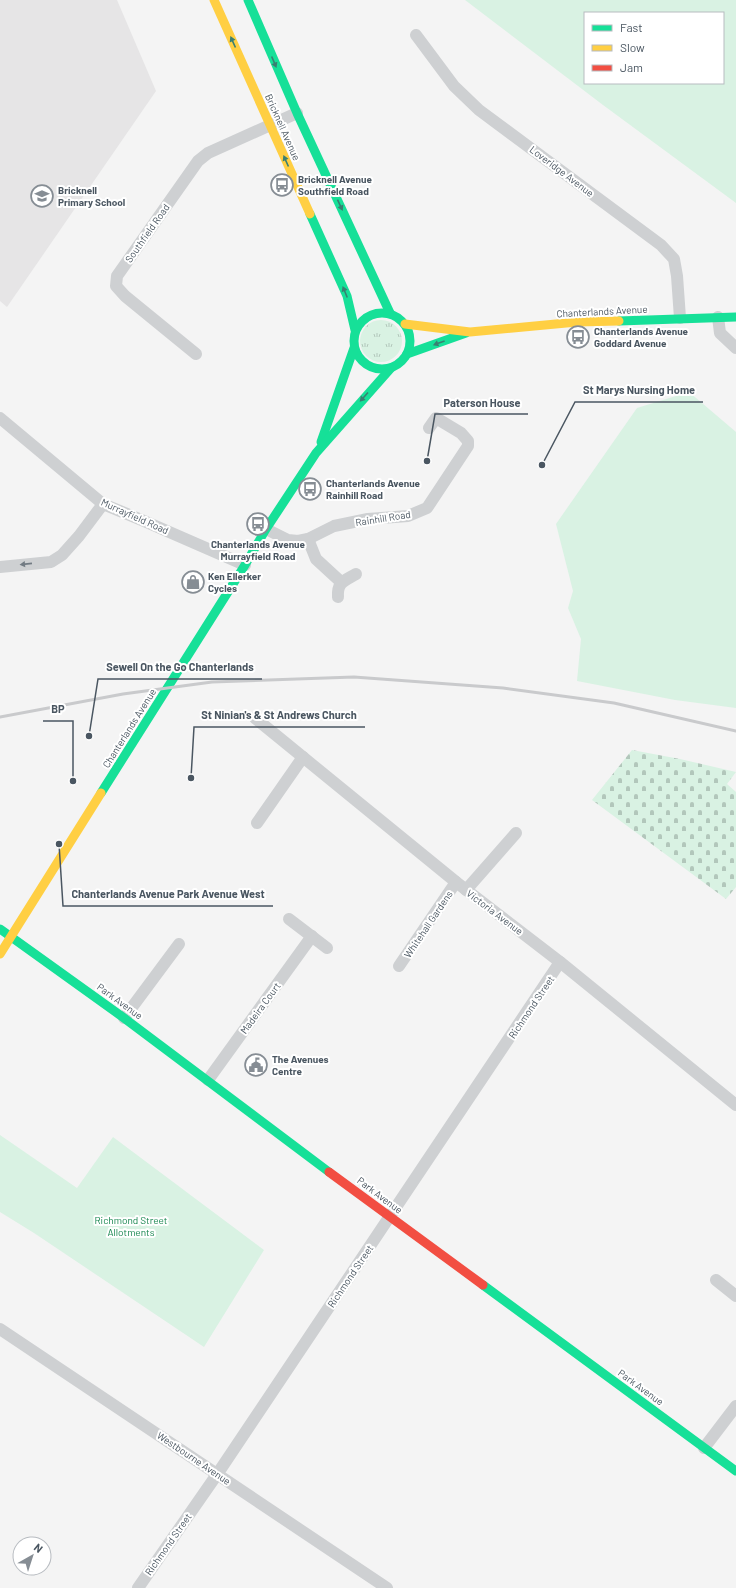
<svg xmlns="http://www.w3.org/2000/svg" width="736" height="1588" viewBox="0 0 736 1588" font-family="Barlow,sans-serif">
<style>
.education{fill:#e6e5e6}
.grass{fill:url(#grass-tufts)}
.cemetery{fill:url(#cemetery-stones)}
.green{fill:#d9f2e3;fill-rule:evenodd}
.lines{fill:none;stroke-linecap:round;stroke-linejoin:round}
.street{stroke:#ced0d2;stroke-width:12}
.fast{stroke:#16e098;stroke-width:9}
.slow{stroke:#ffcf43;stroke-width:9}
.jam{stroke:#f24e42;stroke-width:9}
.rail{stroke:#c9cacc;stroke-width:3}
.oneway{fill:#3a7f72}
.oneway2{fill:#727b83}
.labels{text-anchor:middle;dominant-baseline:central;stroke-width:4;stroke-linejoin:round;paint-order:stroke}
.street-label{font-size:10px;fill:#4a5661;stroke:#fff}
.poi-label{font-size:10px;font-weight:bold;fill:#4a5661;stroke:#fff;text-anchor:start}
.park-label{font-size:10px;fill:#17864f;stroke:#fff}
.leader{fill:none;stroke:#4a5661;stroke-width:1.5}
.callout-dot{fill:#4a5661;stroke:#fff;stroke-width:1.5}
.callout-label{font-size:11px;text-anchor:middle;font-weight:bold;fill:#4a5661;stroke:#fff;stroke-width:4;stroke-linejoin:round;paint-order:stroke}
</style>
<defs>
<pattern id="grass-tufts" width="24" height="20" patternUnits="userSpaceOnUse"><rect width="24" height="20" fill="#d9f2e3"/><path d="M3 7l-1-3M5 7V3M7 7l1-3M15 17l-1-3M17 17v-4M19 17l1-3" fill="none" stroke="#b2c7bb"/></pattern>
<pattern id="cemetery-stones" width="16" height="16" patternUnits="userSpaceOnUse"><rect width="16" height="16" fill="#d9f2e3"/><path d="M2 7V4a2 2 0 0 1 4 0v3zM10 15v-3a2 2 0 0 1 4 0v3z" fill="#b2c7bb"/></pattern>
</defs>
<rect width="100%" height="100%" fill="#f4f4f4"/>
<path class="education" d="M0 0H117L156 91 7 307 0 301Z"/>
<circle class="grass" cx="381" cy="341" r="21"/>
<path class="cemetery" d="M632 750 680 759 736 772 727 784 736 792V887L726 899 592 800Z"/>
<g class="green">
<path d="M465 0H736V203L603 105ZM585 13H723V83H585Z"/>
<path d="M689 392 736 432V708L675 700 577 681 581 639 568 608 573 591 556 524 637 408Z"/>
<path d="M0 1135 77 1188 113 1137 264 1250 204 1347 34 1233 0 1212Z"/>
</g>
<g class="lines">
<g class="street">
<path d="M416 35 454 86 479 110 661 245 674 259 677 276 680 318"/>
<path d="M718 317 720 333 736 348"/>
<path d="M196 354 125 296 116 286 117 276 198 161 208 153 297 113"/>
<path d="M0 418 103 504 144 521 245 565"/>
<path d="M266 529 288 540 298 541 308 539 334 526 368 519 408 516 427 508 468 446V441L461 433 436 418 429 428"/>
<path d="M308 539 316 559 341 582"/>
<path d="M0 567 51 562 62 555 79 536 103 504"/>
<path d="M338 597C337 582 344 581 356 574"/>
<path d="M255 718 456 882 560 962 736 1105"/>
<path d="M257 823 303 757"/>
<path d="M466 890 516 833"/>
<path d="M289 919 327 948"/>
<path d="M399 966 456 882"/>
<path d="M124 1018 179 944"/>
<path d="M208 1080 312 936"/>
<path d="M716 1280 736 1296"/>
<path d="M0 1329 387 1588"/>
<path d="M704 1448 736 1406"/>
<path d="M138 1588 218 1473 560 962"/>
</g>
<g class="fast">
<path d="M248 0 297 113 390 313"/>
<path d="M310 214 347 296 355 330"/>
<circle cx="382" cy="341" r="28"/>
<path d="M619 321 736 317"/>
<path d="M407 354 466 333"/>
<path d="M321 442 354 348"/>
<path d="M101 793 245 565 266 529 316 453 391 368"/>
<path d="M0 929 124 1018 329 1172"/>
<path d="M483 1285 736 1471"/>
</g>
<g class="slow">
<path d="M214 0 310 214"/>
<path d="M405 324 470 332 577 322 619 321"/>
<path d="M0 954 101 793"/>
</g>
<path class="jam" d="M329 1172 483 1285"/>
<path class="rail" d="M0 717 123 694 212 682 354 677 503 688 614 703 736 731"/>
</g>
<defs><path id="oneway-solid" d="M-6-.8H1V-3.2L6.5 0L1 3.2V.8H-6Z"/></defs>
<g class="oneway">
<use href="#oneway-solid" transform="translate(233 42) rotate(-114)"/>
<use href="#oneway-solid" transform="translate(274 62) rotate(67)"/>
<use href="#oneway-solid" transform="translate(286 161) rotate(-114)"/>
<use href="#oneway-solid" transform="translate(340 205) rotate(65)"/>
<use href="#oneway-solid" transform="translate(345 292) rotate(-112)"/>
<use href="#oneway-solid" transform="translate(439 343) rotate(160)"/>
<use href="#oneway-solid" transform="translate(364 397) rotate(132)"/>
</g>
<use class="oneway2" href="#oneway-solid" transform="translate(26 564) rotate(174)"/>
<defs>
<g id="bus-ring" transform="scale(1.15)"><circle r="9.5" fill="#fff" stroke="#868d94" stroke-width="1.5"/><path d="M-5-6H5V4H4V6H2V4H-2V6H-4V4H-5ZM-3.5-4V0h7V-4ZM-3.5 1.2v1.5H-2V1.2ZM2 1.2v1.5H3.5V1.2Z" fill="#868d94"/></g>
<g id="school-ring" transform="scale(1.15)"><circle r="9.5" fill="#fff" stroke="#868d94" stroke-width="1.5"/><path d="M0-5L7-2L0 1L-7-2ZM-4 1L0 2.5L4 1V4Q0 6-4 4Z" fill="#868d94"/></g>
<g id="shop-ring" transform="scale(1.15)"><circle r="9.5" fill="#fff" stroke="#868d94" stroke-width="1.5"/><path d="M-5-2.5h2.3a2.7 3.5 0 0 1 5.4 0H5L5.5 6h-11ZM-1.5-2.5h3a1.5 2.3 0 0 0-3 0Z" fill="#868d94"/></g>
<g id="civic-ring" transform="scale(1.15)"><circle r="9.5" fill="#fff" stroke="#868d94" stroke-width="1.5"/><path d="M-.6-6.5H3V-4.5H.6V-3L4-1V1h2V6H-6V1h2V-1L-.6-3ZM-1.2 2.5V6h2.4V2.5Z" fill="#868d94"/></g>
</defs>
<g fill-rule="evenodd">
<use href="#bus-ring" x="282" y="185"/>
<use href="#school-ring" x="42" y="196"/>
<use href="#bus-ring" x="578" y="337"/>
<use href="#bus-ring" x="310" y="489"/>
<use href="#bus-ring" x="258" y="524"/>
<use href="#shop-ring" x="193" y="582"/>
<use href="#civic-ring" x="256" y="1065"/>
</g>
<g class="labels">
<g class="street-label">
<text transform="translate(283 127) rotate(66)">Bricknell Avenue</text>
<text transform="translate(562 171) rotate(37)">Loveridge Avenue</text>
<text transform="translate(147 233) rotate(-55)">Southfield Road</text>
<text transform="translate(602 311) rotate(-3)">Chanterlands Avenue</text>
<text transform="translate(135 516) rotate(24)">Murrayfield Road</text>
<text transform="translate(383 518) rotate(-9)">Rainhill Road</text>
<text transform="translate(129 728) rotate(-58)">Chanterlands Avenue</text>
<text transform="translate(495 912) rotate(37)">Victoria Avenue</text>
<text transform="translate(428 924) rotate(-56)">Whitehall Gardens</text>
<text transform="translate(120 1001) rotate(36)">Park Avenue</text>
<text transform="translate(531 1007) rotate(-56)">Richmond Street</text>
<text transform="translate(260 1008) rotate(-54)">Madeira Court</text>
<text transform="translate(380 1195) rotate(37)">Park Avenue</text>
<text transform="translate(350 1276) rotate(-56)">Richmond Street</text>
<text transform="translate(641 1387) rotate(36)">Park Avenue</text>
<text transform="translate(194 1458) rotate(34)">Westbourne Avenue</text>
<text transform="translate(168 1544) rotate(-55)">Richmond Street</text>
</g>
<g class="poi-label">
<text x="298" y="179">Bricknell Avenue<tspan x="298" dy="12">Southfield Road</tspan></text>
<text x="58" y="190">Bricknell<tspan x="58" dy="12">Primary School</tspan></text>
<text x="594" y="331">Chanterlands Avenue<tspan x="594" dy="12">Goddard Avenue</tspan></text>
<text x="326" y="483">Chanterlands Avenue<tspan x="326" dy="12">Rainhill Road</tspan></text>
<text x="258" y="544" text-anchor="middle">Chanterlands Avenue<tspan x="258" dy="12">Murrayfield Road</tspan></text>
<text x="208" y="576">Ken Ellerker<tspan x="208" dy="12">Cycles</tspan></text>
<text x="272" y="1059">The Avenues<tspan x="272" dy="12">Centre</tspan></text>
</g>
<g class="park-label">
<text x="131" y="1220">Richmond Street<tspan x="131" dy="12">Allotments</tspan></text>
</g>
</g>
<path class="leader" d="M542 465L575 402H703M427 461L435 414H528M89 736L98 679H262M73 781L73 721H43M191 778L194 727H365M59 844L63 906H273"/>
<g class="callout-dot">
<circle cx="542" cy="465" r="4"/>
<circle cx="427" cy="461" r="4"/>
<circle cx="89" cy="736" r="4"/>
<circle cx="73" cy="781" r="4"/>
<circle cx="191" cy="778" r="4"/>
<circle cx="59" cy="844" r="4"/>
</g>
<g class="callout-label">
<text x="639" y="394">St Marys Nursing Home</text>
<text x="482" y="407">Paterson House</text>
<text x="180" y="671">Sewell On the Go Chanterlands</text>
<text x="58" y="713">BP</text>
<text x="279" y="719">St Ninian's &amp; St Andrews Church</text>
<text x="168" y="898">Chanterlands Avenue Park Avenue West</text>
</g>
<rect x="584" y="12" width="140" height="72" fill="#ffffff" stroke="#b7bbc0"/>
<rect x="592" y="25" width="20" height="6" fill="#16e098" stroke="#b7bbc0"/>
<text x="620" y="32" font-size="12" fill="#4a5661">Fast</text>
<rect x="592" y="45" width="20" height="6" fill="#ffcf43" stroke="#b7bbc0"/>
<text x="620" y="52" font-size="12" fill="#4a5661">Slow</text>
<rect x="592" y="65" width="20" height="6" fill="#f24e42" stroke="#b7bbc0"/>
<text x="620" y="72" font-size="12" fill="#4a5661">Jam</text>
<g transform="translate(32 1556) rotate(39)"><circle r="19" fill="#ffffff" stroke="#b7bbc0"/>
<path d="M0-3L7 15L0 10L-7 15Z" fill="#868d94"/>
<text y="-6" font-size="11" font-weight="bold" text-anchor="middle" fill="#4a5661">N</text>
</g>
</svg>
